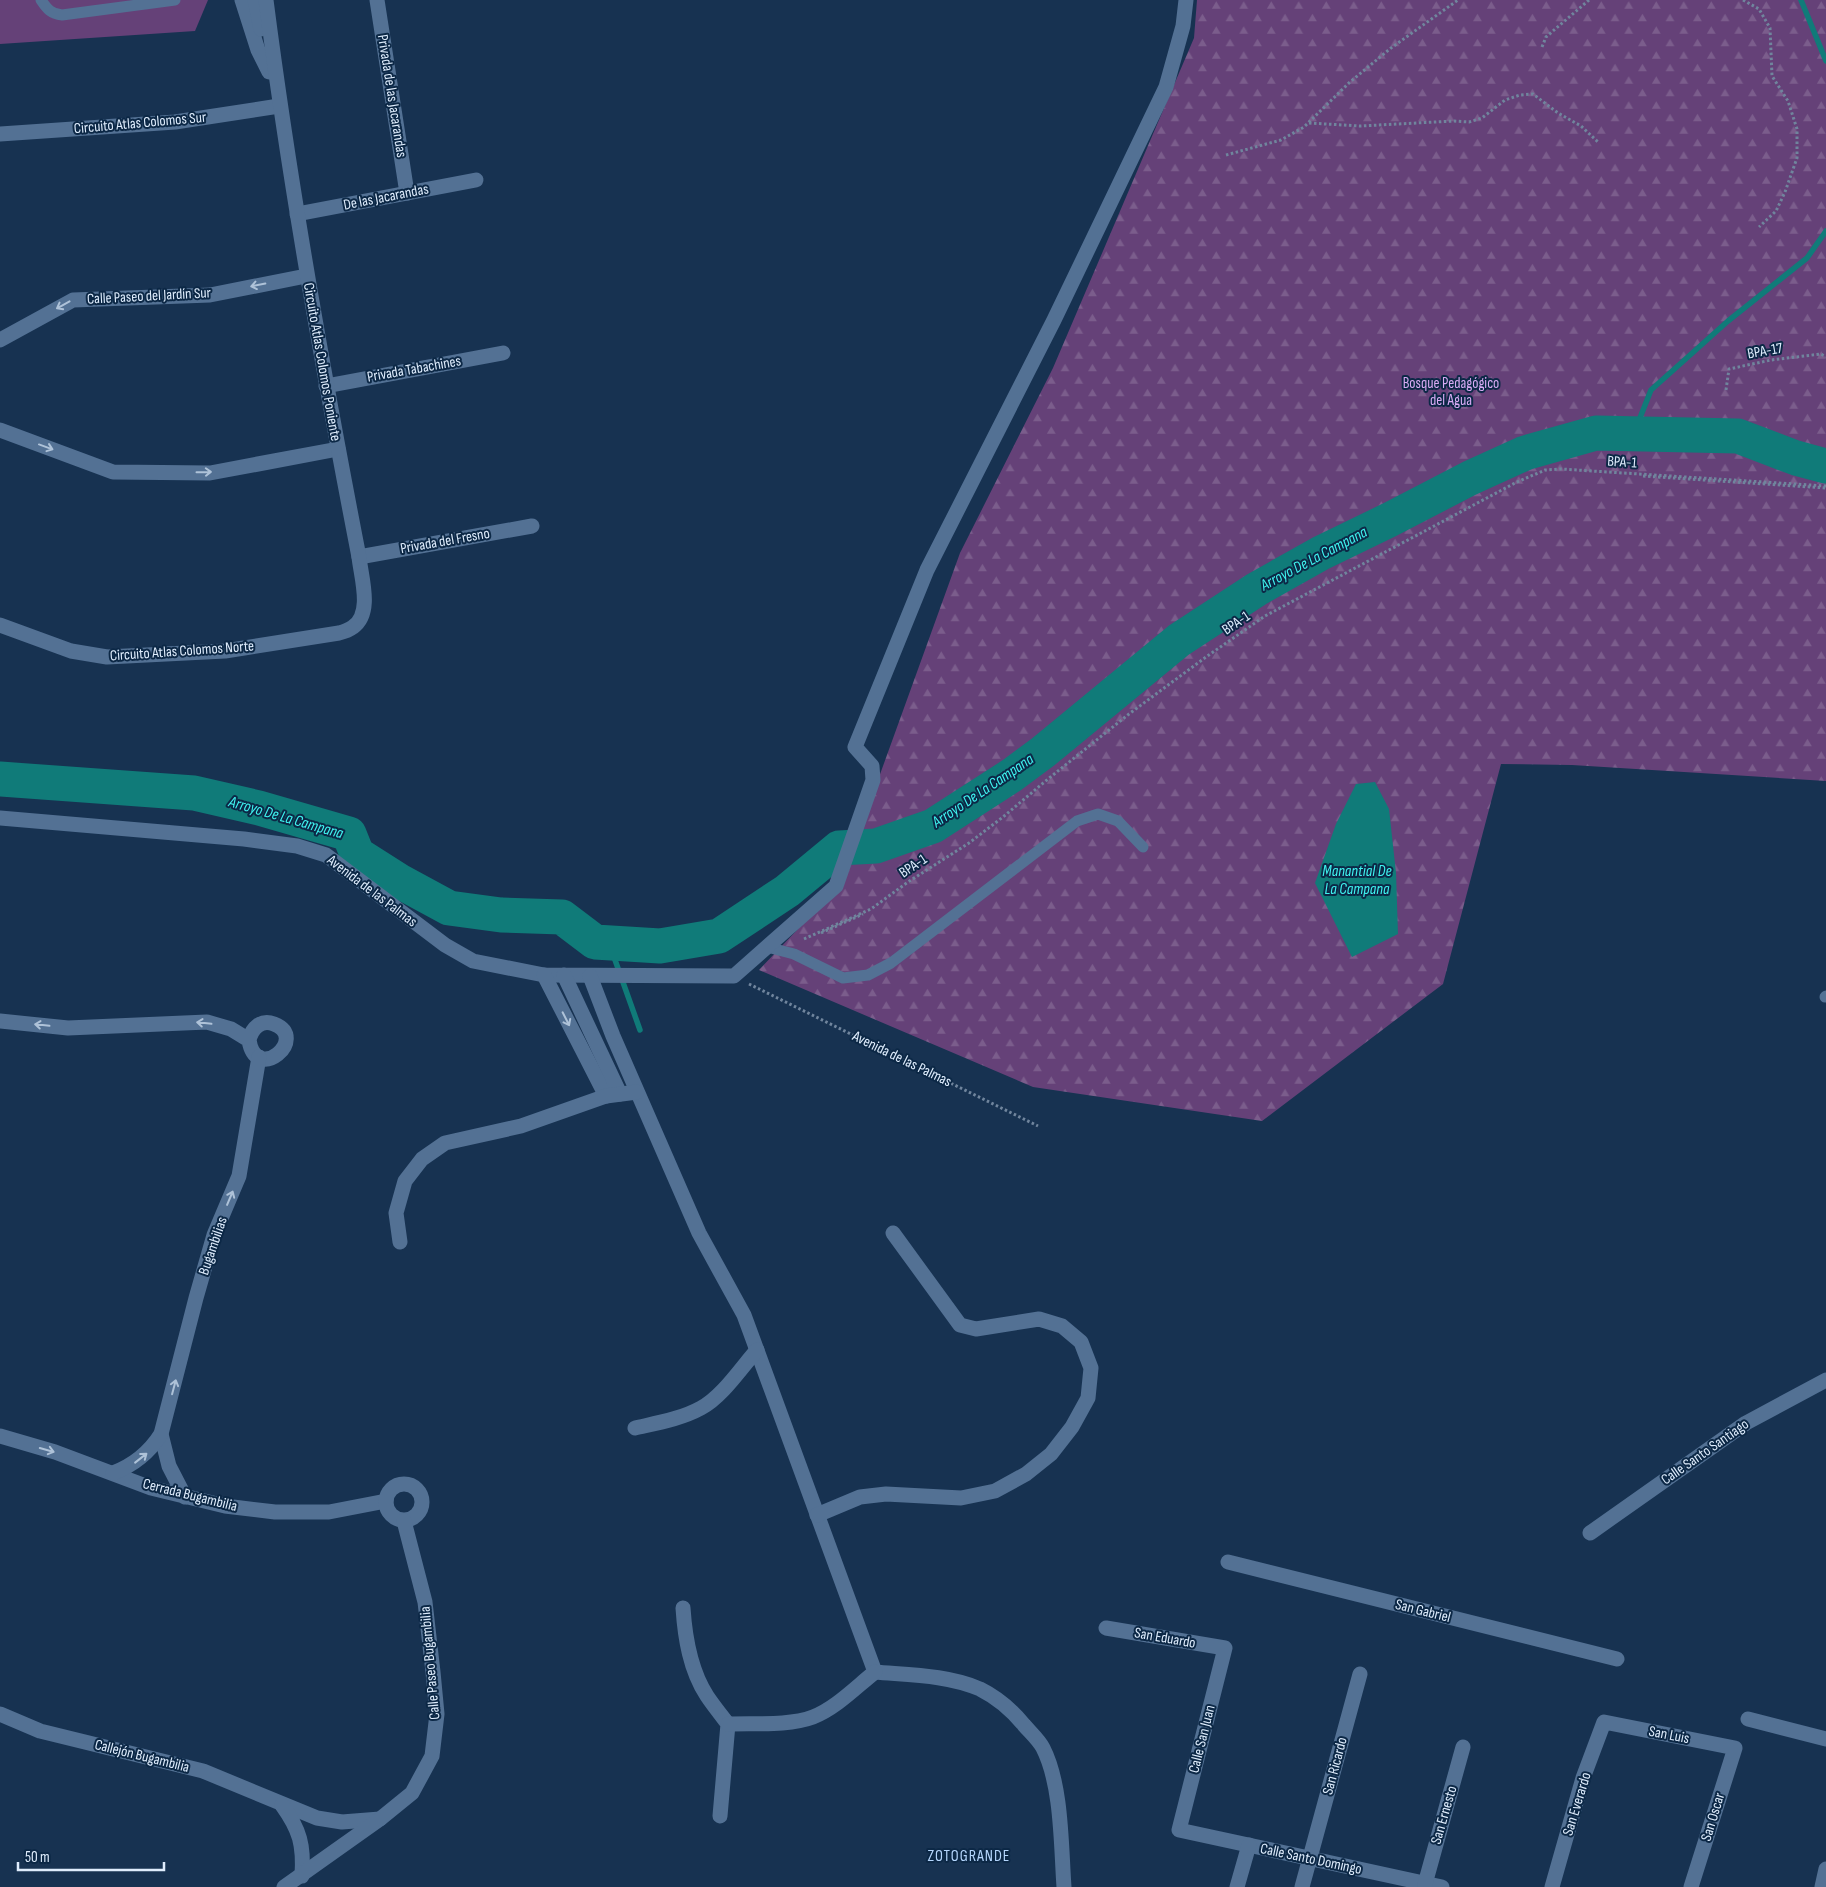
<svg xmlns="http://www.w3.org/2000/svg" width="1826" height="1887" viewBox="0 0 1826 1887" font-family="'Sofia Sans Condensed',sans-serif">
<style>
.forest{fill:url(#forest-firs)}
.park{fill:#654178}
.water{fill:#107b79}
.lines{fill:none;stroke-linecap:round;stroke-linejoin:round}
.stream{stroke:#107b79;stroke-width:5.5}
.river{stroke:#107b79;stroke-width:35}
.path{stroke:#70859d;stroke-width:3;stroke-dasharray:2.5 2.5;stroke-linecap:butt}
.lane{stroke:#537194;stroke-width:11}
.street{stroke:#537194;stroke-width:15}
.oneway{stroke:#aec2d8}
.labels{text-anchor:middle;dominant-baseline:central;stroke-width:4;stroke-linejoin:round;paint-order:stroke}
.street-label{font-size:15px;fill:#dfedfd;stroke:#0c2846}
.park-label{font-size:15px;fill:#d9abf4;stroke:#0c2846}
.water-label{font-size:16px;font-style:italic;fill:#3ff4f0;stroke:#0c2846}
.neighbourhood-label{font-size:16px;letter-spacing:1px;fill:#b5d6fd;stroke:#0c2846}
</style>
<defs>
<pattern id="forest-firs" width="22" height="20" patternUnits="userSpaceOnUse" patternTransform="scale(1.25)"><rect width="22" height="20" fill="#654178"/><path d="M5 1l3.5 6h-7zM16 11l3.5 6h-7z" fill="#7b5d8c"/></pattern>
</defs>
<rect width="100%" height="100%" fill="#173251"/>
<path class="forest" d="M1197 0H1826V781L1572 765 1501 764 1443 984 1262 1121 1033 1087 759 970 840 885 960 553 1053 368 1194 38Z"/>
<path class="park" d="M0 0H208L195 31 0 44Z"/>
<path class="water" d="M1375 782 1389 809 1396 873 1398 934 1352 957 1315 883 1336 824 1356 784Z"/>
<g class="lines">
<g class="stream">
<path d="M1801 0 1826 61"/>
<path d="M1634 433 1651 390 1728 321 1807 258 1826 231"/>
<path d="M609 943 640 1030"/>
</g>
<path class="river" d="M0 779 194 793 259 808 349 834 357 854 401 882 449 908 501 915 562 917 595 942 660 946 719 936 787 891 839 848 876 846 933 826 1012 775 1043 752 1179 640 1257 589 1321 553 1389 520 1470 478 1525 453 1596 433 1738 436 1796 458 1826 466"/>
<g class="path">
<path d="M1743 0 1759 9 1770 28 1772 76 1788 101 1797 129V158L1785 192 1776 211 1759 227"/>
<path d="M1542 47 1546 37 1589 0"/>
<path d="M1309 123 1360 126 1454 121 1469 122 1482 118 1505 100 1520 95 1533 94 1558 113 1581 126 1598 142"/>
<path d="M1226 155 1281 140 1304 127 1350 82 1391 48 1458 0"/>
<path d="M1726 390 1729 369 1771 360 1821 354 1826 357"/>
<path d="M1643 476 1826 488"/>
<path d="M821 933 863 914"/>
<path d="M804 939 871 909 908 882 969 843 1003 817 1048 779 1129 714 1206 657 1265 616 1515 483 1545 470 1561 469 1826 486"/>
<path d="M749 984 1038 1126"/>
</g>
<g class="lane">
<path d="M41 0C47 9 51 14 62 15L175 0"/>
<path d="M767 947 794 954 843 978 868 975 891 963 1077 821 1098 814 1118 821 1143 847"/>
<path d="M1825 997 1826 996"/>
</g>
<g class="street">
<path d="M242 0 258 50 269 72"/>
<path d="M255 0 261 29"/>
<path d="M377 0 407 193"/>
<path d="M0 134 175 122 279 106"/>
<path d="M297 214 476 180"/>
<path d="M0 340 73 300 210 295 306 276"/>
<path d="M326 386 503 353"/>
<path d="M0 430 113 472 210 473 338 449"/>
<path d="M359 557 532 526"/>
<path d="M0 625 71 651 107 657 225 651 339 633C343 632 349 630 353 627 373 613 361 577 359 557 323 372 290 187 266 0"/>
<path d="M0 818 244 839 297 846 326 855 445 945 473 961 544 975 734 976 836 886 873 780 872 766 855 747 927 570 1054 320 1166 87 1183 26 1186 0"/>
<path d="M544 975 606 1096"/>
<path d="M564 975 620 1094"/>
<path d="M590 976 613 1036 699 1233 744 1315 875 1672C909 1675 948 1675 980 1689 998 1698 1011 1709 1024 1725 1030 1732 1039 1740 1043 1748 1062 1785 1061 1846 1064 1887"/>
<path d="M0 1021 68 1028 207 1022 231 1029 249 1040C256 1085 310 1038 274 1024 261 1019 252 1028 249 1040"/>
<path d="M400 1242 396 1213 405 1181 422 1159 445 1143 521 1126 606 1096 637 1092"/>
<path d="M635 1428C657 1423 681 1419 701 1408 722 1397 741 1368 757 1350"/>
<path d="M161 1434 169 1466 185 1497"/>
<path d="M0 1436 55 1452 151 1488 225 1506 275 1512H329L386 1501"/>
<path d="M113 1473C134 1465 149 1453 161 1434L196 1298 214 1235 239 1176 259 1057"/>
<circle cx="404" cy="1502" r="18"/>
<path d="M817 1515 860 1497 886 1494 961 1498 995 1491 1026 1474 1051 1454 1072 1427 1088 1398 1091 1368 1081 1342 1062 1326 1039 1319 976 1329 960 1325 893 1233"/>
<path d="M1590 1533 1746 1423 1826 1380"/>
<path d="M1228 1562 1617 1659"/>
<path d="M683 1608C685 1638 690 1670 707 1696 713 1705 721 1715 728 1724L720 1816"/>
<path d="M1106 1628 1225 1648 1179 1830 1442 1887"/>
<path d="M0 1714 40 1731 203 1771 317 1818 342 1822 380 1819"/>
<path d="M1748 1719 1826 1739"/>
<path d="M728 1724C754 1723 789 1726 813 1717 836 1708 856 1687 875 1672"/>
<path d="M282 1805C300 1830 304 1845 302 1876"/>
<path d="M1425 1884 1463 1747"/>
<path d="M284 1887 380 1819 412 1793 432 1756 437 1714 433 1672 425 1602 404 1521"/>
<path d="M1237 1887 1249 1845"/>
<path d="M1302 1887 1360 1674"/>
<path d="M1552 1887 1583 1778 1604 1722 1735 1748 1691 1887"/>
<path d="M1822 1887 1826 1869"/>
</g>
</g>
<defs><path id="oneway-shaft" d="M-6 0H5M1.5-3L5.5 0L1.5 3" fill="none" stroke-width="1.6" stroke-linecap="round" stroke-linejoin="round" transform="scale(1.25)"/></defs>
<g class="oneway">
<use href="#oneway-shaft" transform="translate(258 285) rotate(169)"/>
<use href="#oneway-shaft" transform="translate(63 305) rotate(151)"/>
<use href="#oneway-shaft" transform="translate(46 447) rotate(20)"/>
<use href="#oneway-shaft" transform="translate(204 472) rotate(-1)"/>
<use href="#oneway-shaft" transform="translate(566 1019) rotate(63)"/>
<use href="#oneway-shaft" transform="translate(204 1023) rotate(-174)"/>
<use href="#oneway-shaft" transform="translate(42 1025) rotate(-174)"/>
<use href="#oneway-shaft" transform="translate(230 1198) rotate(-67)"/>
<use href="#oneway-shaft" transform="translate(174 1387) rotate(-75)"/>
<use href="#oneway-shaft" transform="translate(47 1450) rotate(16)"/>
<use href="#oneway-shaft" transform="translate(141 1458) rotate(-38)"/>
</g>
<g class="labels">
<g class="street-label">
<text transform="translate(392 96) rotate(81)">Privada de las Jacarandas</text>
<text transform="translate(140 123) rotate(-5)">Circuito Atlas Colomos Sur</text>
<text transform="translate(386 197) rotate(-11)">De las Jacarandas</text>
<text transform="translate(149 296) rotate(-3)">Calle Paseo del Jardín Sur</text>
<text transform="translate(1765 351) rotate(-10)">BPA-17</text>
<text transform="translate(322 362) rotate(80)">Circuito Atlas Colomos Poniente</text>
<text transform="translate(414 369) rotate(-10)">Privada Tabachines</text>
<text transform="translate(1622 462) rotate(4)">BPA-1</text>
<text transform="translate(445 541) rotate(-10)">Privada del Fresno</text>
<text transform="translate(1236 623) rotate(-34)">BPA-1</text>
<text transform="translate(182 651) rotate(-4)">Circuito Atlas Colomos Norte</text>
<text transform="translate(913 866) rotate(-34)">BPA-1</text>
<text transform="translate(372 891) rotate(37)">Avenida de las Palmas</text>
<text transform="translate(902 1059) rotate(26)">Avenida de las Palmas</text>
<text transform="translate(213 1246) rotate(-71)">Bugambilias</text>
<text transform="translate(1705 1452) rotate(-35)">Calle Santo Santiago</text>
<text transform="translate(190 1495) rotate(14)">Cerrada Bugambilia</text>
<text transform="translate(1423 1611) rotate(14)">San Gabriel</text>
<text transform="translate(1165 1638) rotate(10)">San Eduardo</text>
<text transform="translate(430 1663) rotate(-95)">Calle Paseo Bugambilia</text>
<text transform="translate(1669 1735) rotate(11)">San Luis</text>
<text transform="translate(1202 1739) rotate(-76)">Calle San Juan</text>
<text transform="translate(142 1756) rotate(14)">Callejón Bugambilia</text>
<text transform="translate(1335 1766) rotate(-75)">San Ricardo</text>
<text transform="translate(1577 1804) rotate(-73)">San Everardo</text>
<text transform="translate(1444 1815) rotate(-74)">San Ernesto</text>
<text transform="translate(1713 1817) rotate(-73)">San Oscar</text>
<text transform="translate(1311 1859) rotate(12)">Calle Santo Domingo</text>
</g>
<g class="park-label">
<text x="1451" y="383">Bosque Pedagógico<tspan x="1451" dy="17">del Agua</tspan></text>
</g>
<g class="water-label">
<text transform="translate(1314 559) rotate(-28)">Arroyo De La Campana</text>
<text transform="translate(983 791) rotate(-34)">Arroyo De La Campana</text>
<text transform="translate(286 818) rotate(16)">Arroyo De La Campana</text>
<text x="1357" y="871">Manantial De<tspan x="1357" dy="18">La Campana</tspan></text>
</g>
<g class="neighbourhood-label">
<text x="969" y="1856">ZOTOGRANDE</text>
</g>
</g>
<path d="M18 1862v8h146v-8" fill="none" stroke="#dfedfd" stroke-width="2.5"/>
<text x="25" y="1862" font-size="15" fill="#dfedfd" stroke="#0c2846" stroke-width="4" paint-order="stroke">50 m</text>
</svg>
